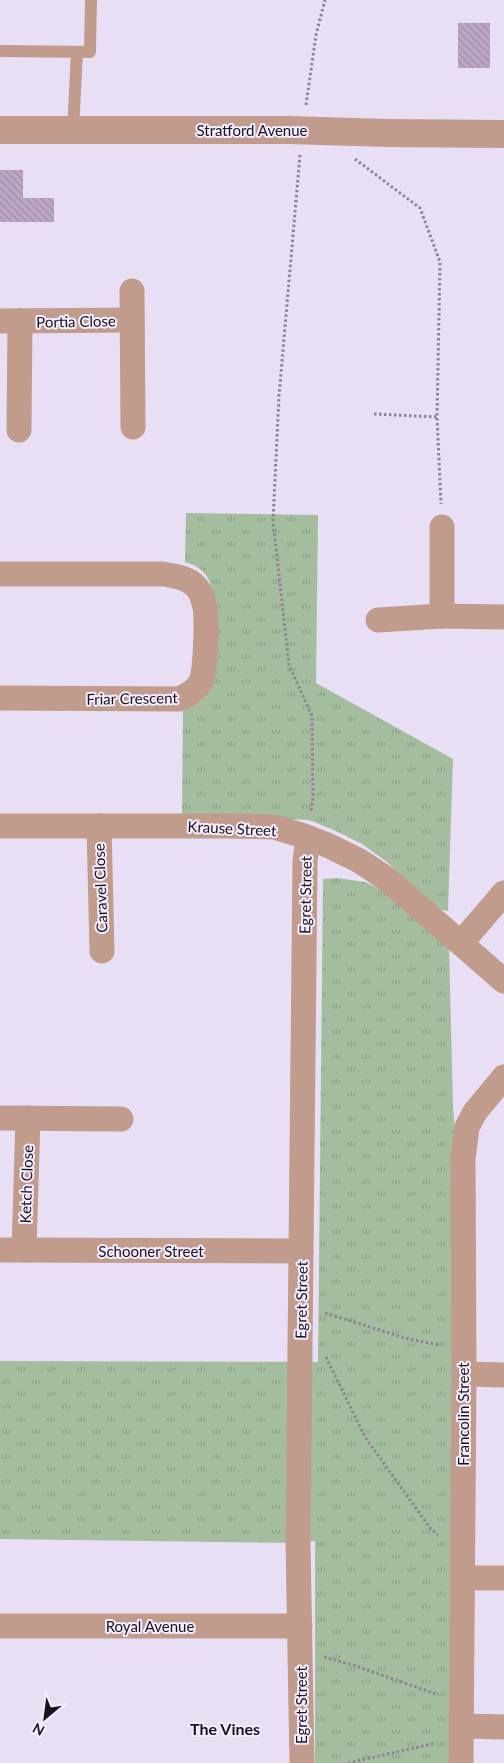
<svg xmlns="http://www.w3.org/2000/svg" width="504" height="1763" viewBox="0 0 504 1763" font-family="Lato,sans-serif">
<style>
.grass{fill:url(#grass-tufts)}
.building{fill:url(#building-back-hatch)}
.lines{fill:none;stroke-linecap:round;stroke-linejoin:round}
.path{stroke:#8c8595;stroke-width:3;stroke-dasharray:2.5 2.5;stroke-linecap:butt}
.service{stroke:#c19b8c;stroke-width:12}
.minor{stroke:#c19b8c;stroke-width:25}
.tertiary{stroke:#c19b8c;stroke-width:28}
.labels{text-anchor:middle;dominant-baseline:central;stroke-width:4;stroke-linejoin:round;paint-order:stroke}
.street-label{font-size:15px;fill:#18141c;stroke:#f5edff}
.neighbourhood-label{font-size:16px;font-weight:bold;fill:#18141c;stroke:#f5edff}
</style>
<defs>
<pattern id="grass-tufts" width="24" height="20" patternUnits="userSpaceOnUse" patternTransform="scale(1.25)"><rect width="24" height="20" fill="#a4bd9e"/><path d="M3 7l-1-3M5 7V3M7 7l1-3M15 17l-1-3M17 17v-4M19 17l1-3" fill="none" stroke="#8ca288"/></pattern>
<pattern id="building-back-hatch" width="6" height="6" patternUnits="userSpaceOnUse" patternTransform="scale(1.25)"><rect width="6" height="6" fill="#bba6c6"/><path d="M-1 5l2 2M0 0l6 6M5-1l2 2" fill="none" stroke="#a08eaa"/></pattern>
</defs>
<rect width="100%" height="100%" fill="#e8dff5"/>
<g class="grass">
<path d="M186 513 318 515 316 683 453 759 448 911 442 910 432 904 387 862 362 844 336 831 309 820 182 814 183 710 200 702 206 696 212 590C209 574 200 566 185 562Z"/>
<path d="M337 878 365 882 381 889 449 946 453 1108 456 1138 449 1763H315V1541L298 1543 0 1539V1361L318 1362 323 879Z"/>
</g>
<g class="building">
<rect x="458" y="23" width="32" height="45"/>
<path d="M0 170H23V198H54V222H0Z"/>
</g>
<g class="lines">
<g class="path">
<path d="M306 105 316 35 325 0"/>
<path d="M300 155 279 396 273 521 289 665 312 716 313 795 311 812"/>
<path d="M355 159 420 208 440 262 437 417 441 504"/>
<path d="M374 414 437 417"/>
<path d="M325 1313 405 1338 439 1345"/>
<path d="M326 1357 365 1437 430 1528 438 1535"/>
<path d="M324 1657 356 1666 436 1694"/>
<path d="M348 1763 436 1743"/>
</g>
<g class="service">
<path d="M0 51 90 52 91 0"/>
<path d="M73 131 77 52"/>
</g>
<g class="minor">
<path d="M132 291 133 427"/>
<path d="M0 321 132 320"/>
<path d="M19 430 20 321"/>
<path d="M442 527V616"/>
<path d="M0 574H163C177 576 193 579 200 592 202 596 204 603 205 607 207 619 206 673 200 683 195 692 187 695 179 699L0 698"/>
<path d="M378 620 442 616 504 617"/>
<path d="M0 826H227L274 827 301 835 327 845 358 860 387 879 504 981"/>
<path d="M99 826 102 951"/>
<path d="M461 943 504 893"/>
<path d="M0 1118 121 1119"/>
<path d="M0 1250 301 1251"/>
<path d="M24 1250 28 1118"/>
<path d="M464 1374 504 1375"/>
<path d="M462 1578H504"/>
<path d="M0 1626H300"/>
<path d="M461 1726 504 1727"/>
<path d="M302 1763 298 1543 305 861 308 838"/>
<path d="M461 1763 464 1374 463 1159 467 1127 475 1112 504 1077"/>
</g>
<path class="tertiary" d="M0 130H288L388 133 504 134"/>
</g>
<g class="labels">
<g class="street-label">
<text x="252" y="130">Stratford Avenue</text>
<text transform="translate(76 321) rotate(-1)">Portia Close</text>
<text transform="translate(132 698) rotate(-1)">Friar Crescent</text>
<text transform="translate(232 828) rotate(3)">Krause Street</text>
<text transform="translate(100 888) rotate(-92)">Caravel Close</text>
<text transform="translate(305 895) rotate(-89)">Egret Street</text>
<text transform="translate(26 1184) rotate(-88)">Ketch Close</text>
<text x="151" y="1251">Schooner Street</text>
<text transform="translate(301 1300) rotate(-89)">Egret Street</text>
<text transform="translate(463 1414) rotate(-90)">Francolin Street</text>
<text x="150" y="1626">Royal Avenue</text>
<text transform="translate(301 1705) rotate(-90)">Egret Street</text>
</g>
<g class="neighbourhood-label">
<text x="225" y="1728">The Vines</text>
</g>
</g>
<g transform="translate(45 1718) rotate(209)" stroke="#f5edff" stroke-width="4" paint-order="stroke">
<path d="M0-4L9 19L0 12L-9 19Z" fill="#18141c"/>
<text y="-8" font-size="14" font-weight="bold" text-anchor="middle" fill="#18141c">N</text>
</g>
</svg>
